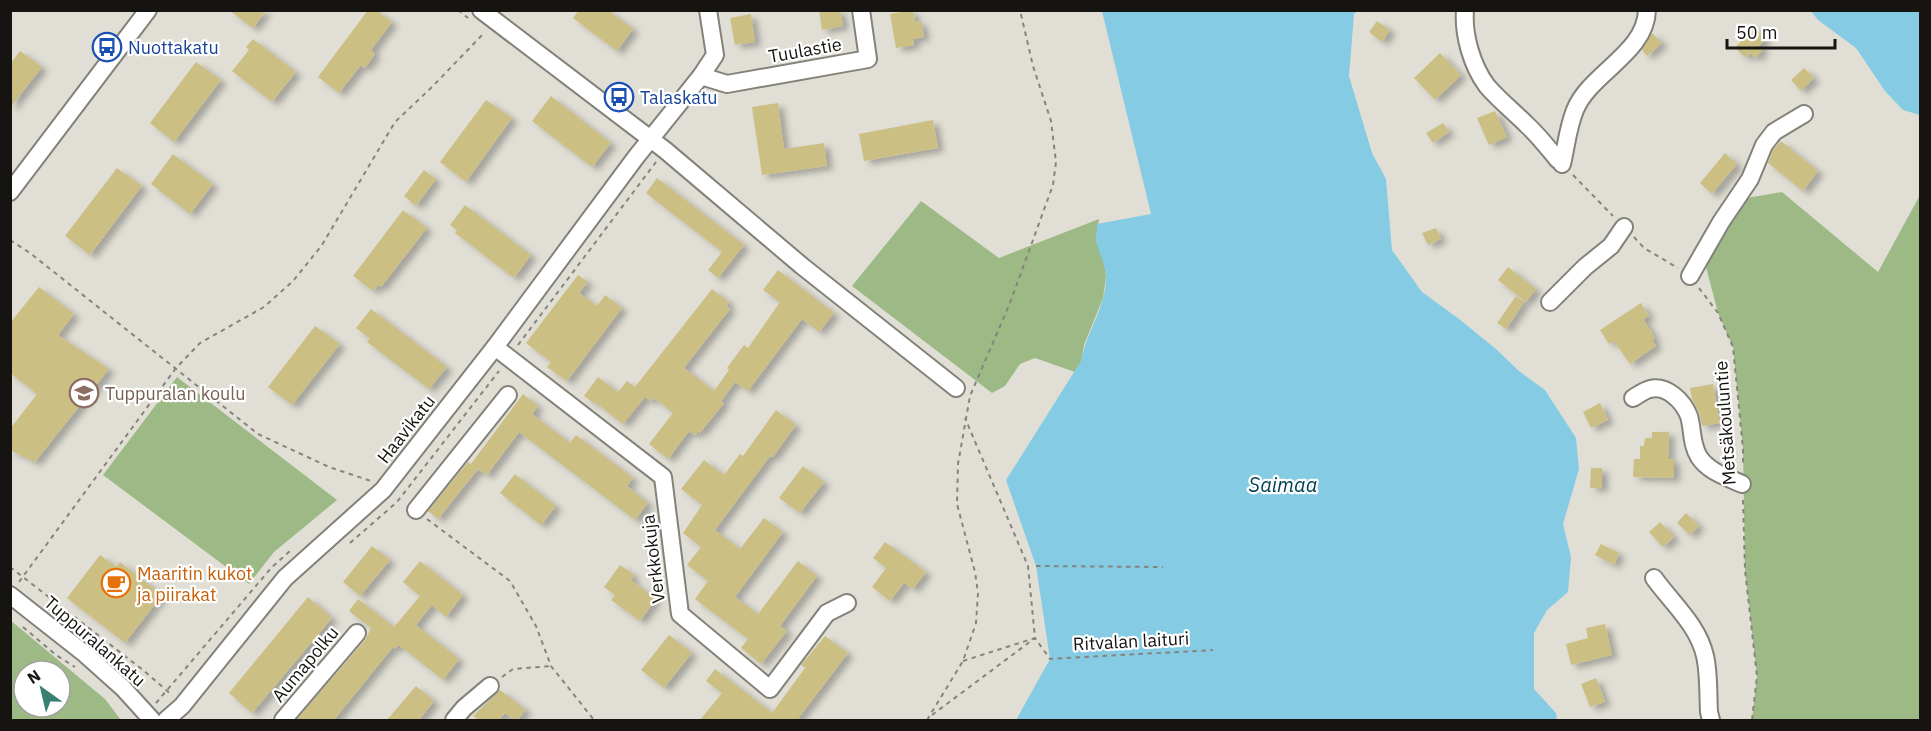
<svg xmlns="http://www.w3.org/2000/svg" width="1931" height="731" viewBox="0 0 1931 731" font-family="'IBM Plex Sans',sans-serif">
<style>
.green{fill:#9db985;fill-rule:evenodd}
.water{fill:#85cbe4}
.building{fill:#cbbf84;filter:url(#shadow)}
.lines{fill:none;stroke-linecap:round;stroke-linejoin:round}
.minor-casing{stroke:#838279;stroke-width:20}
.path{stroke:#85847d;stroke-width:2;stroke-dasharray:4.5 4.5;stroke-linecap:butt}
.minor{stroke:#fff;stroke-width:16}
.labels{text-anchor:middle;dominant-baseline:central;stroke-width:4.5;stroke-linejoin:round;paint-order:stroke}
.transit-label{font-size:18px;fill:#164399;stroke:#fff;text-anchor:start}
.street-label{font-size:18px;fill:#151411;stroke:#fff}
.education-label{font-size:18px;fill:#785e54;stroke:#fff;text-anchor:start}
.food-label{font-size:18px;fill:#c56008;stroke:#fff;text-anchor:start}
.water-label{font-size:20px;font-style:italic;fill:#004153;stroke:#fff}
</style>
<defs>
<filter id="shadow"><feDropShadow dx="6" dy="4" stdDeviation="3" flood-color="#0004"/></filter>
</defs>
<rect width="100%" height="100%" fill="#e1dfd5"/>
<g class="green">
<path d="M1782 192 1878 272 1920 195V720H1752L1757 676 1745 570 1743 449 1733 347 1718 313 1706 267 1741 199Z"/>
<path d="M921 201 999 258 1099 219 1096 240 1104 262 1106 277 1103 298 1084 345 1081 362 1075 372 1035 358 1020 364 1005 386 992 393 852 286Z"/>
<path d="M177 377 337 500 274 552 249 584 103 475Z"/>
<path d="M10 620 105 699 121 720H11ZM24 671H60V707H24Z"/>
</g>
<g class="water">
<path d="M1102 11H1357L1354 14 1349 76 1372 153 1386 179 1392 250 1422 292 1459 319 1496 349 1519 371 1545 390 1576 438 1579 469 1563 524 1571 557 1568 592 1547 610 1534 633V689L1556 713 1557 720H1016L1050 659 1036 566 1006 480 1081 361C1086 333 1105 308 1106 280 1107 265 1097 252 1096 238 1096 234 1097 228 1097 224L1151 214Z"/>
<path d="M1811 11H1920V115L1903 110 1885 91 1856 48 1818 20Z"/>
</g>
<g class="building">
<path d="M229 10H266L253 28Z"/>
<path d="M368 10H376L392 22 371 50 375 54 365 68 361 65 339 93 318 77Z"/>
<path d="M579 10H608L633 29 617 51 573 18Z"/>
<path d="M819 10H840L843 26 822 30Z"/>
<path d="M913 10 915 22 921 21 924 37 913 39 914 45 896 48 890 14Z"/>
<path d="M751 14 755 42 735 45 730 18Z"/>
<path d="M1377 21 1390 30 1382 42 1369 32Z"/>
<path d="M1753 26 1766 38 1759 46 1763 50 1755 58 1750 53 1746 58 1735 48Z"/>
<path d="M1652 33 1662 43 1647 56 1642 50Z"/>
<path d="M253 39 296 72 272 102 232 71 249 50 246 47Z"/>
<path d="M20 51 42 67 10 108V64Z"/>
<path d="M1440 53 1461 75 1435 100 1414 78Z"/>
<path d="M196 62 221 80 174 142 150 123Z"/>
<path d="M1804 68 1814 78 1801 91 1791 80Z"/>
<path d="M551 96 611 143 592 167 532 121Z"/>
<path d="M486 100 512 118 466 182 440 162Z"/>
<path d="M778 103 784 149 824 143 827 166 762 175 752 107Z"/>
<path d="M1495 111 1507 137 1489 145 1477 118Z"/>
<path d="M933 120 938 148 864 161 859 134Z"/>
<path d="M1443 123 1449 132 1433 143 1426 133Z"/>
<path d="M1781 141 1818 171 1803 191 1768 163 1773 150Z"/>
<path d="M1725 153 1737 164 1712 194 1700 183Z"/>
<path d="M173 154 213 184 190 214 151 184Z"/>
<path d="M117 168 142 186 90 255 65 236Z"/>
<path d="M424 170 436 179 416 206 404 196Z"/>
<path d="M657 178 744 245 718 278 708 270 722 252 646 193Z"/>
<path d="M465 205 531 255 514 278 455 233 457 230 450 225Z"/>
<path d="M403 210 427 228 381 287 378 285 373 291 353 276Z"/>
<path d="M1436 228 1441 239 1428 245 1422 233Z"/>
<path d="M1508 267 1536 289 1526 302 1498 280Z"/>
<path d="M778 270 834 313 819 332 802 319 748 391 735 382 721 401 724 403 700 433 698 431 695 435 689 431 668 459 649 444 673 413 654 398 651 401 645 397 623 424 595 402 594 403 584 396 598 377 618 392 627 381 635 387 712 289 729 302 726 306 730 309 684 368 714 391 729 370 727 368 744 345 748 348 780 302 763 290Z"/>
<path d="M578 275 588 282 579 293 597 306 605 295 622 308 567 381 547 367 551 362 526 343Z"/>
<path d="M39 287 74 314 58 335 109 369 35 462 10 450V429L37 394 10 373V323Z"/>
<path d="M1516 296 1524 302 1506 329 1497 323Z"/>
<path d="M1641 303 1649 316 1643 319 1655 338 1652 340 1656 346 1630 364 1614 341 1609 344 1600 330Z"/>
<path d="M371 309 447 367 429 389 367 342 370 339 356 328Z"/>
<path d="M315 326 340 344 292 405 268 387Z"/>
<path d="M1713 384 1720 423 1702 426 1699 412 1692 399 1690 388Z"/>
<path d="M523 394 538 406 532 414 570 443 576 435 633 478 627 486 648 503 635 520 519 432 487 475 478 469 438 519 428 511 468 462 476 468 471 464Z"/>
<path d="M1600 403 1608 420 1591 428 1583 412Z"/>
<path d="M776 410 796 425 773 457 770 456 715 530 740 549 764 518 783 532 735 597 758 614 798 561 817 576 780 626 787 631 761 664 741 648 748 639 695 599 708 581 687 565 701 547 683 533 702 505 681 489 704 460 724 475 740 454 743 456Z"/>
<path d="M1652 432H1669L1668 459H1674V478L1633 477 1634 459H1640V446H1644L1645 438H1652Z"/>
<path d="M803 466 824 482 800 513 779 498Z"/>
<path d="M1591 468H1602V488H1590Z"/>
<path d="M515 474 556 506 541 525 500 493Z"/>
<path d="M1686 513 1699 526 1690 535 1677 523Z"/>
<path d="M1660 522 1674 537 1663 547 1649 532Z"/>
<path d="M885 542 926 572 913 589 904 583 890 601 872 587 886 568 873 558Z"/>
<path d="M1601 544 1619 553 1614 565 1595 555Z"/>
<path d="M372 546 390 560 360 596 343 582Z"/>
<path d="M100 555 116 567 120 562 162 595 125 643 67 598Z"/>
<path d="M420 561 463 595 446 617 432 605 416 625 459 659 443 680 399 645 395 649 393 647 334 720H296L365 640 371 628 349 611 358 599 394 627 420 596 403 582Z"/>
<path d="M620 565 634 575 631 580 656 599 640 621 611 600 615 595 604 587Z"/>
<path d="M308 597 332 618 252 713 229 693Z"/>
<path d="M1605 624 1612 655 1571 665 1566 644 1588 638 1586 628Z"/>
<path d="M669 635 692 653 664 688 641 670Z"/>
<path d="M825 636 848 653 797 720H700L722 693 706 681 715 669 772 713 805 668 801 665Z"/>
<path d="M1596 678 1605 702 1590 707 1581 684Z"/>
<path d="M416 686 434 701 419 720H387Z"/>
<path d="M500 690 526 710 517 720H515L505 713 499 720H479L473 716Z"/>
</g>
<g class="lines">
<g class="minor-casing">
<g id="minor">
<path d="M481 10 665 150 802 266 956 388"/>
<path d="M1465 10C1463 35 1472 66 1487 86 1499 100 1514 112 1527 125 1539 136 1548 148 1558 160"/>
<path d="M701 76 727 84 868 59 861 10"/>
<path d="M1562 164C1566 147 1568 127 1575 110 1590 73 1646 53 1647 10"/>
<path d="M10 192 148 10"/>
<path d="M1690 276 1721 222 1750 179 1764 145 1774 132 1804 114"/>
<path d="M1550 302 1585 267 1611 246 1624 227"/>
<path d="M495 347 663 477 680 614 770 689 827 613 847 603"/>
<path d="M1633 398C1638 395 1645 390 1650 389 1667 385 1683 401 1689 416 1693 430 1691 444 1699 457 1709 472 1727 477 1742 484"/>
<path d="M416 510 508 395"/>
<path d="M1654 578C1672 603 1698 625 1705 656 1709 673 1708 694 1709 712L1711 720"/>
<path d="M10 595 85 654 123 688 152 720"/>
<path d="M166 720 182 706 285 578 383 490 495 347 636 157 701 76 715 55 708 10"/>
<path d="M283 720 357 633"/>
<path d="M454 720 464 708 490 686"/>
</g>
</g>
<g class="path">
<path d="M458 10 468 18"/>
<path d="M1573 175 1613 216"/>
<path d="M1634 237 1644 248 1678 268"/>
<path d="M10 240 30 253 258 434 329 467 371 481"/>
<path d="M1699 288 1718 313 1733 347 1743 449V467"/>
<path d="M518 345 656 162"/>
<path d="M1743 500 1745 570 1757 676 1752 720"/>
<path d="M427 519 510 581 536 626 551 666 594 720"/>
<path d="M350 543 397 502 499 371"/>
<path d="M1036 566 1163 567"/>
<path d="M10 567 143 670 172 695"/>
<path d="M19 582 176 368 200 343 264 307 293 281 322 245 395 122 432 87 485 32"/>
<path d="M23 627 56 655 75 667"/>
<path d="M963 661 1035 638 1028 566 965 418"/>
<path d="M502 677 513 669 551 666"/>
<path d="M156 703 272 567 291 550"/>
<path d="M932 715 1035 638 1050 659 1213 650"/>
<path d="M927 720 963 661 976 623 978 593 975 572 957 504 958 464 970 396 1010 303 1053 185 1056 162 1051 121 1033 66 1020 10"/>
</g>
<use href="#minor" class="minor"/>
</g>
<defs>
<g id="bus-ring" transform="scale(1.5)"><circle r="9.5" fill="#fff" stroke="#1a4fb4" stroke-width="1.5"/><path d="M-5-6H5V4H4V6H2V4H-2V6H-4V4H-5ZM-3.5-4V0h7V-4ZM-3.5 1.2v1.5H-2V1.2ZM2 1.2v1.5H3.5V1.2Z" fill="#1a4fb4"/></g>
<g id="school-ring" transform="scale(1.5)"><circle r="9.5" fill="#fff" stroke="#8d6e63" stroke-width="1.5"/><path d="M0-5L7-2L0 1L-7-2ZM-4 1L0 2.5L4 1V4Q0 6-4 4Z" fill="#8d6e63"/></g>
<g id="cafe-ring" transform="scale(1.5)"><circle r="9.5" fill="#fff" stroke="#e8710a" stroke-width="1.5"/><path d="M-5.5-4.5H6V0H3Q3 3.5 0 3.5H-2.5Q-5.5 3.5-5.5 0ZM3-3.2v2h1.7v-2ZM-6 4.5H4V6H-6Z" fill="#e8710a"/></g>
</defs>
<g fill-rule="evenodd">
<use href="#bus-ring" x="107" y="47"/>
<use href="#bus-ring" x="619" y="97"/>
<use href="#school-ring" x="84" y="393"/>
<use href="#cafe-ring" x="116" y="583"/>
</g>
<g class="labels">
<g class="transit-label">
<text x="128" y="47">Nuottakatu</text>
<text x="640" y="97">Talaskatu</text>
</g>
<g class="street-label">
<text transform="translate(805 50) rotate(-10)">Tuulastie</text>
<text transform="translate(1725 423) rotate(-94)">Metsäkouluntie</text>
<text transform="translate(406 429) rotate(-52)">Haavikatu</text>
<text transform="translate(653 559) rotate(-97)">Verkkokuja</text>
<text transform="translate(95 641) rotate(41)">Tuppuralankatu</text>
<text transform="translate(1131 641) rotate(-3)">Ritvalan laituri</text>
<text transform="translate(305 664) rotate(-50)">Aumapolku</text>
</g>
<g class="education-label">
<text x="105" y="393">Tuppuralan koulu</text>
</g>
<g class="food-label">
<text x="137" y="573">Maaritin kukot<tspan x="137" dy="21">ja piirakat</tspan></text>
</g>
<g class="water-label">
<text x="1283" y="484">Saimaa</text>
</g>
</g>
<rect width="1931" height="731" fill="none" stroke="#151411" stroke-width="24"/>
<g transform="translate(42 689) rotate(326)"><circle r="28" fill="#ffffff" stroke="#a1a1a0" stroke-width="1.5"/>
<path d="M0-4.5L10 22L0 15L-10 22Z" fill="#3a7f74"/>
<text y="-9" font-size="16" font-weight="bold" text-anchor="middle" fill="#151411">N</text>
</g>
<path d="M1727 39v9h108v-9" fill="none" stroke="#151411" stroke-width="3"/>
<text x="1736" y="39" font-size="18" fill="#151411" stroke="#ffffff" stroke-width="4.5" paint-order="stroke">50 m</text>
</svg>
